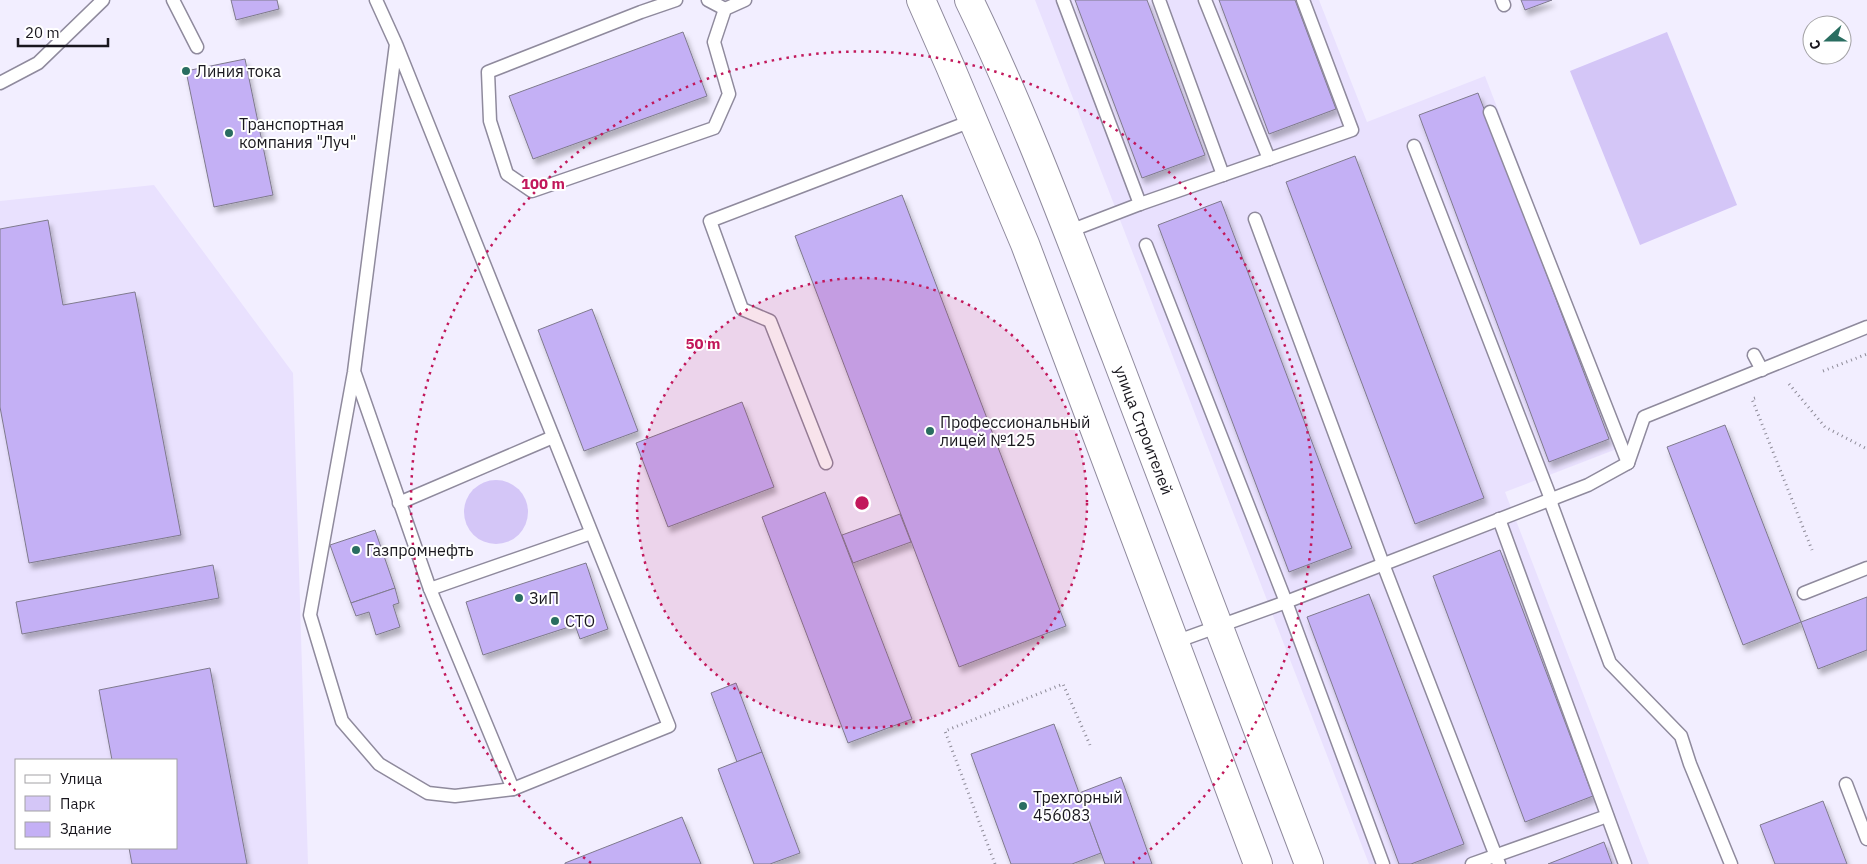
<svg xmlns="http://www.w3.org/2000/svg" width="1867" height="864" viewBox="0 0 1867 864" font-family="'IBM Plex Sans',sans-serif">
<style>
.built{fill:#e9e1fe;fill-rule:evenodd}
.green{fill:#d4c6f7}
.building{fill:#c4b0f5;stroke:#7f7a8d;filter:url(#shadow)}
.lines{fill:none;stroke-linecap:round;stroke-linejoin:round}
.service-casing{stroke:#8f8a9d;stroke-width:15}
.tertiary-casing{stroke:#8f8a9d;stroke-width:30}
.path{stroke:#8e8b98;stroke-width:3;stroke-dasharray:1 4;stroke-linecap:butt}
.service{stroke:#fff;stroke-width:12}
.tertiary{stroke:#fff;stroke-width:28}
.ring{fill:none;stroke:#c2185b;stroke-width:2.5;stroke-dasharray:2.5 5}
.poi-dot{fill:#296d60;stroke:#fff;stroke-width:2}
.labels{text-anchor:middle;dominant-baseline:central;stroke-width:4;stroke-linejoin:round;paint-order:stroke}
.poi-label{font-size:16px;fill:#19171e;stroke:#fff;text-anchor:start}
.street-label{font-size:16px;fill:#19171e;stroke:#fff}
.centre{fill:#c2185b;stroke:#fff;stroke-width:2.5}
.ring-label{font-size:15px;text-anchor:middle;font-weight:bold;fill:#c2185b;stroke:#fff;stroke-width:4;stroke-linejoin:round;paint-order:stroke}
</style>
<defs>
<filter id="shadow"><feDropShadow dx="3" dy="5.5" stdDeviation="2.5" flood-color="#0004"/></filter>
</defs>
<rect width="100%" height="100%" fill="#f2eeff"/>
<g class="built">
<path d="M1035 0H1319L1367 122 1485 76 1627 445 1505 492 1649 864H1369Z"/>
<path d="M154 185 293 373 308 864H0V201ZM16 760H176V848H16Z"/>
</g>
<g class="green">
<path d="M1667 32 1737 205 1640 245 1570 71Z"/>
<circle cx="496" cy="512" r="32"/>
</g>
<g class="building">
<path d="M231 0H277L279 9 236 20Z"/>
<path d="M1075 0H1147L1205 155 1142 178Z"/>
<path d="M1219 0H1295L1336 109 1269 134Z"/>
<path d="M1521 0H1552L1525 10Z"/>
<path d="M683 32 707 96 533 159 509 96Z"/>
<path d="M245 59 273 195 214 207 186 71Z"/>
<path d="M1478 93 1609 439 1549 462 1419 115Z"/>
<path d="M1355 156 1484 498 1415 524 1286 182Z"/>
<path d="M902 195 1066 626 959 667 795 236Z"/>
<path d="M1221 201 1352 548 1289 572 1158 225Z"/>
<path d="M48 220 63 305 135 292 181 535 29 563 0 407V229Z"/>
<path d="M592 309 638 431 584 451 538 330Z"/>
<path d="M742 402 774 487 668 527 636 443Z"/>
<path d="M1725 425 1801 622 1743 645 1667 447Z"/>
<path d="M825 492 912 719 848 743 762 517Z"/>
<path d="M900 514 911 542 853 563 842 535Z"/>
<path d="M375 530 395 588 351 603 330 545Z"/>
<path d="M1500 550 1593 796 1525 822 1433 576Z"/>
<path d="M586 563 608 629 580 639 575 625 483 655 466 602Z"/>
<path d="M213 565 219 598 22 634 16 602Z"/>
<path d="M395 588 399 603 393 605 400 627 376 635 369 612 356 616 351 603Z"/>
<path d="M1369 594 1464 844 1411 864H1399L1307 617Z"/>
<path d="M1867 597V650L1818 669 1801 622Z"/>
<path d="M210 668 247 864H132L129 848H176V760H112L99 690Z"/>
<path d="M736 683 762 752 737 762 711 693Z"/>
<path d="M1054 724 1101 853 1072 864H1011L971 754Z"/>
<path d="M762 752 800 853 770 864H754L718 769Z"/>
<path d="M1121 777 1152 864H1105L1079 793Z"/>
<path d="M1823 801 1847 864H1775L1760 825Z"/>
<path d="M682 817 701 864H565V863Z"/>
<path d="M1604 842 1612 864H1548Z"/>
</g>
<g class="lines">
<g class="service-casing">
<g id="service">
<path d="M173 0 197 47"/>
<path d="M376 0 396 44 669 726 513 789 455 796 428 793 379 764 342 721 310 615 354 372 396 44"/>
<path d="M676 0 641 12 488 72 490 121 507 174 532 191 714 128 729 94 714 42 725 9 745 0"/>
<path d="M708 0 725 9"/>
<path d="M1063 0 1140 204"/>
<path d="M1159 0 1223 175"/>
<path d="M1205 0 1269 159"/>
<path d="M1502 0 1504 5"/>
<path d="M0 83 38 63 103 0"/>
<path d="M1490 112 1628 463"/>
<path d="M1414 146 1551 499 1552 506 1610 663 1681 736 1690 764 1731 864"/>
<path d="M1255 219 1383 564 1499 864"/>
<path d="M1067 232 1140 204 1352 130 1303 0"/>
<path d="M1146 245 1286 602 1383 864"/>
<path d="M1754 355 1762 370"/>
<path d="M355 374 430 589 513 789"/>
<path d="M826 463 770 321 742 309 710 221 974 120"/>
<path d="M399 503 553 437"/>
<path d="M1499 519 1625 864"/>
<path d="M430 589 591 533"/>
<path d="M1804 593 1867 568"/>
<path d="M1175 642 1286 602 1588 485 1628 463 1644 417 1867 327"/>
<path d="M1846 784 1867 839"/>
<path d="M1472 864 1607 816"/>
</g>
</g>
<g class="tertiary-casing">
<g id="tertiary">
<path d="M921 0 950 66 1025 244 1258 864"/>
<path d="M969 0C1025 115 1069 235 1115 354 1180 524 1245 694 1309 864"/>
</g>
</g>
<g class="path">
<path d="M1823 371 1867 354"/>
<path d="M1789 384 1825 427 1867 449"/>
<path d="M1755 398 1752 399 1812 550"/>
<path d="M995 864 945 731 1063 684 1090 745"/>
</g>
<use href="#service" class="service"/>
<use href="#tertiary" class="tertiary"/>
</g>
<circle cx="862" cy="503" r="225" fill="#c2185b" fill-opacity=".12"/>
<g class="ring">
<circle cx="862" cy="503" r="225"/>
<path d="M591 863A451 451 0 1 1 1133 863"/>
</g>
<g class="poi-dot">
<circle cx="186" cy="71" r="5"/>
<circle cx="229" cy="133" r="5"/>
<circle cx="930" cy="431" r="5"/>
<circle cx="356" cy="550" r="5"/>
<circle cx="519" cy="598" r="5"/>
<circle cx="555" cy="621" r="5"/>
<circle cx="1023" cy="806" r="5"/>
</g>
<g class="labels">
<g class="poi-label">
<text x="196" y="71">Линия тока</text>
<text x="239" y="124">Транспортная<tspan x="239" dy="18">компания "Луч"</tspan></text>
<text x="940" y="422">Профессиональный<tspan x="940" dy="18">лицей №125</tspan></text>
<text x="366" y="550">Газпромнефть</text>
<text x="529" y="598">ЗиП</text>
<text x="565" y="621">СТО</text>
<text x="1033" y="797">Трехгорный<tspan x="1033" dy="18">456083</tspan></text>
</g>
<g class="street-label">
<text transform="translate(1144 430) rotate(69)">улица Строителей</text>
</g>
</g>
<circle cx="862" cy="503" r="8" class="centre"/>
<g class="ring-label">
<text x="543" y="189">100 m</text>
<text x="703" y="349">50 m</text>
</g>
<rect x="15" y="759" width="162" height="90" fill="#ffffff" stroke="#a3a2a5"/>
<rect x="25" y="775" width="25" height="8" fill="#ffffff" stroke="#a3a2a5"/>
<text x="60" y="784" font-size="15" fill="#19171e">Улица</text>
<rect x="25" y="796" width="25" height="15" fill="#d4c6f7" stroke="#a3a2a5"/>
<text x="60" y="809" font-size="15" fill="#19171e">Парк</text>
<rect x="25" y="822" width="25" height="15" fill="#c4b0f5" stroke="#a3a2a5"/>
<text x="60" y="834" font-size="15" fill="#19171e">Здание</text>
<g transform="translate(1827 40) rotate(249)"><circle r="24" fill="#ffffff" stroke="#a3a2a5"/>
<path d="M0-4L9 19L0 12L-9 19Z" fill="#296d60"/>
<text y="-8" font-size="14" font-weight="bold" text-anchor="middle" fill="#19171e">С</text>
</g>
<path d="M18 38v8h90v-8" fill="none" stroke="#19171e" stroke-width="2.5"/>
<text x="25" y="38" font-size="15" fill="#19171e" stroke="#ffffff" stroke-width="4" paint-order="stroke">20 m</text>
</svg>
